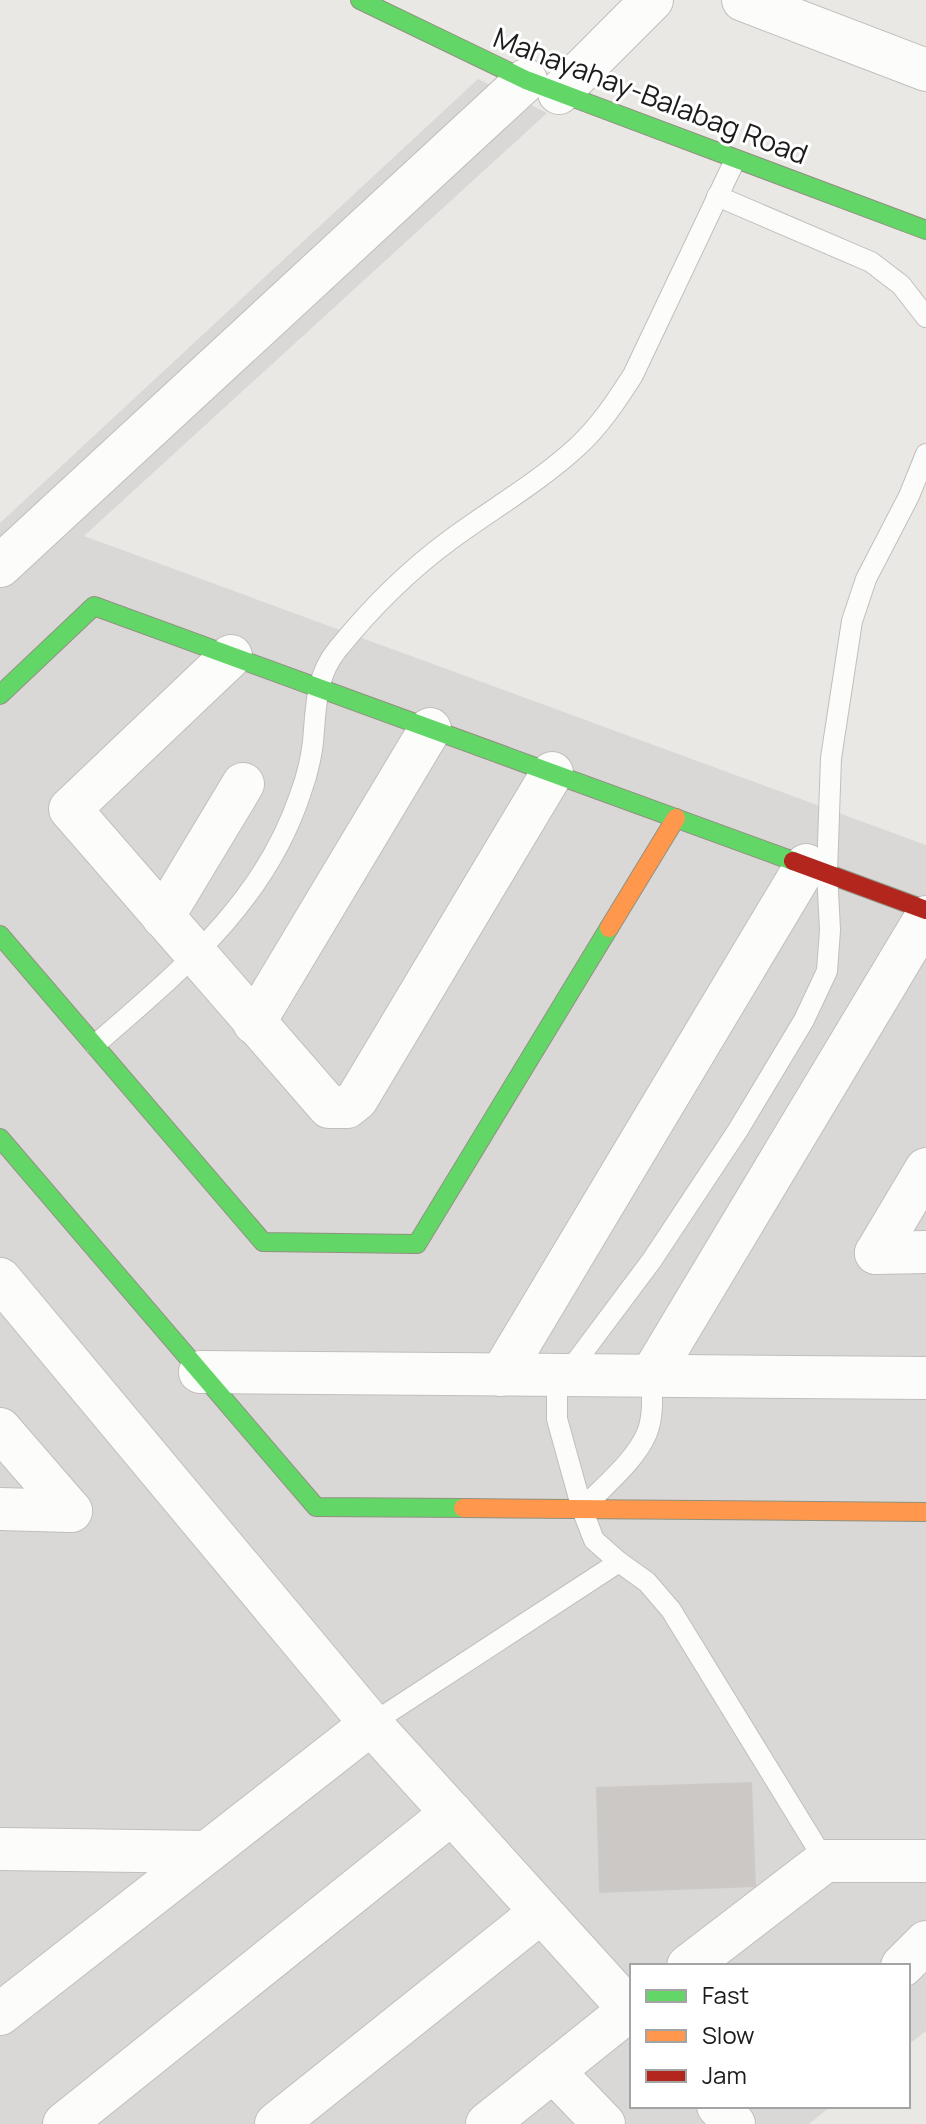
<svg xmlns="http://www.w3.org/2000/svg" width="926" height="2124" viewBox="0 0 926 2124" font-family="Manrope,sans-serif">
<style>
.residential{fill:#d9d8d6}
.building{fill:#cbc8c6;stroke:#cdc9c7;stroke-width:2}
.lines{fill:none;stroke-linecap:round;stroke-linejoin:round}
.lane-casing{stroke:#c0bfbd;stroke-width:22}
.street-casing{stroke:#c0bfbd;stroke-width:44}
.fast-casing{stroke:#919180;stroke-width:20}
.slow-casing{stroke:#919180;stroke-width:20}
.jam-casing{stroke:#919180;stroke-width:20}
.lane{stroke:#fcfcfb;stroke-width:20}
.street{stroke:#fcfcfb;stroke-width:42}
.fast{stroke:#63d668;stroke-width:18}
.slow{stroke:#ff974d;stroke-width:18}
.jam{stroke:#b3261e;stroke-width:18}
.labels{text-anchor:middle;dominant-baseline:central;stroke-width:6;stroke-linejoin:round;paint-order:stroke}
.street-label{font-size:28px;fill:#1c1c1c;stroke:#fff}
</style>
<rect width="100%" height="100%" fill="#eae8e5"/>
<path class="residential" d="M478 79 547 113 84 536 926 845V2031L908 2045V1966H632V2106H831L809 2124H0V523Z"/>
<path class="building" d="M751 1783 755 1886 600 1892 597 1788Z"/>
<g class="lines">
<g class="lane-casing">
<g id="lane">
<path d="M717 196 871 262 901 285 926 317"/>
<path d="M95 1045C179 971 263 905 300 795 306 779 311 759 313 742 316 709 315 677 337 650 370 609 408 571 450 540 492 509 539 482 577 447 600 426 617 400 633 375L735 160"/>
<path d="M585 1506C605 1485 635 1461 647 1433 654 1415 652 1394 651 1376"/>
<path d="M371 1724 619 1562"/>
<path d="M825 1861 671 1610 647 1582 619 1562 594 1540 582 1509 557 1419V1393L566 1375 652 1260 738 1130 804 1020 827 971 830 930 827 872 831 758 852 621 866 579 909 496 926 454"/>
</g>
</g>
<g class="street-casing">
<g id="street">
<path d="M743 0 926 70"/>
<path d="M559 93 652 0"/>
<path d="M0 566 526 80"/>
<path d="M231 656 70 809 329 1107H347L357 1099 552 773"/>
<path d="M163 917 243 784"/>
<path d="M254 1023 430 729"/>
<path d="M876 1253 926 1169"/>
<path d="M876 1253 926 1252"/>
<path d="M0 1279 371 1724 632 2012"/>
<path d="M200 1372 926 1378"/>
<path d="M501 1375 806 865"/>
<path d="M651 1376 926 917"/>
<path d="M0 1429 71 1511"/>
<path d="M0 1509 71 1511"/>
<path d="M0 1849 207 1852"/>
<path d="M688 1966 825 1861H926"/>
<path d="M902 1966 926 1942"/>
<path d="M0 2014 371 1724"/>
<path d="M553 2071 604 2124"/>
<path d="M718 2106 734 2124"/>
<path d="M64 2124 452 1813"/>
<path d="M276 2124 541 1912"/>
<path d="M487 2124 632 2008"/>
</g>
</g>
<g class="fast-casing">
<g id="fast">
<path d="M360 0 526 80 926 230"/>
<path d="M0 695 94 606 793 861"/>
<path d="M0 935 263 1242 417 1244 609 928"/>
<path d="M0 1138 316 1507 463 1508"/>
</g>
</g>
<g class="slow-casing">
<g id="slow">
<path d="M609 928 676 818"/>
<path d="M463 1508 926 1512"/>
</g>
</g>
<g class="jam-casing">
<path id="jam" d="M793 861 926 910"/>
</g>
<use href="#lane" class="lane"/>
<use href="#street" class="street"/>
<use href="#fast" class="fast"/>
<use href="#slow" class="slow"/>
<use href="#jam" class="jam"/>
</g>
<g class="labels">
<g class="street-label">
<text transform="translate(651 95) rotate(21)">Mahayahay-Balabag Road</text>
</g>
</g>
<rect x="630" y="1964" width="280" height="144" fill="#ffffff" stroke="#a4a4a4" stroke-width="2"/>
<rect x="646" y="1990" width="40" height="12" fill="#63d668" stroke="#a4a4a4" stroke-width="2"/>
<text x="702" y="2004" font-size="24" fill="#1c1c1c">Fast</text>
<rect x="646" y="2030" width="40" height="12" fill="#ff974d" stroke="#a4a4a4" stroke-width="2"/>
<text x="702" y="2044" font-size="24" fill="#1c1c1c">Slow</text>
<rect x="646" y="2070" width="40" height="12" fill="#b3261e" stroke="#a4a4a4" stroke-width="2"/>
<text x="702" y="2084" font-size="24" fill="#1c1c1c">Jam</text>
</svg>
